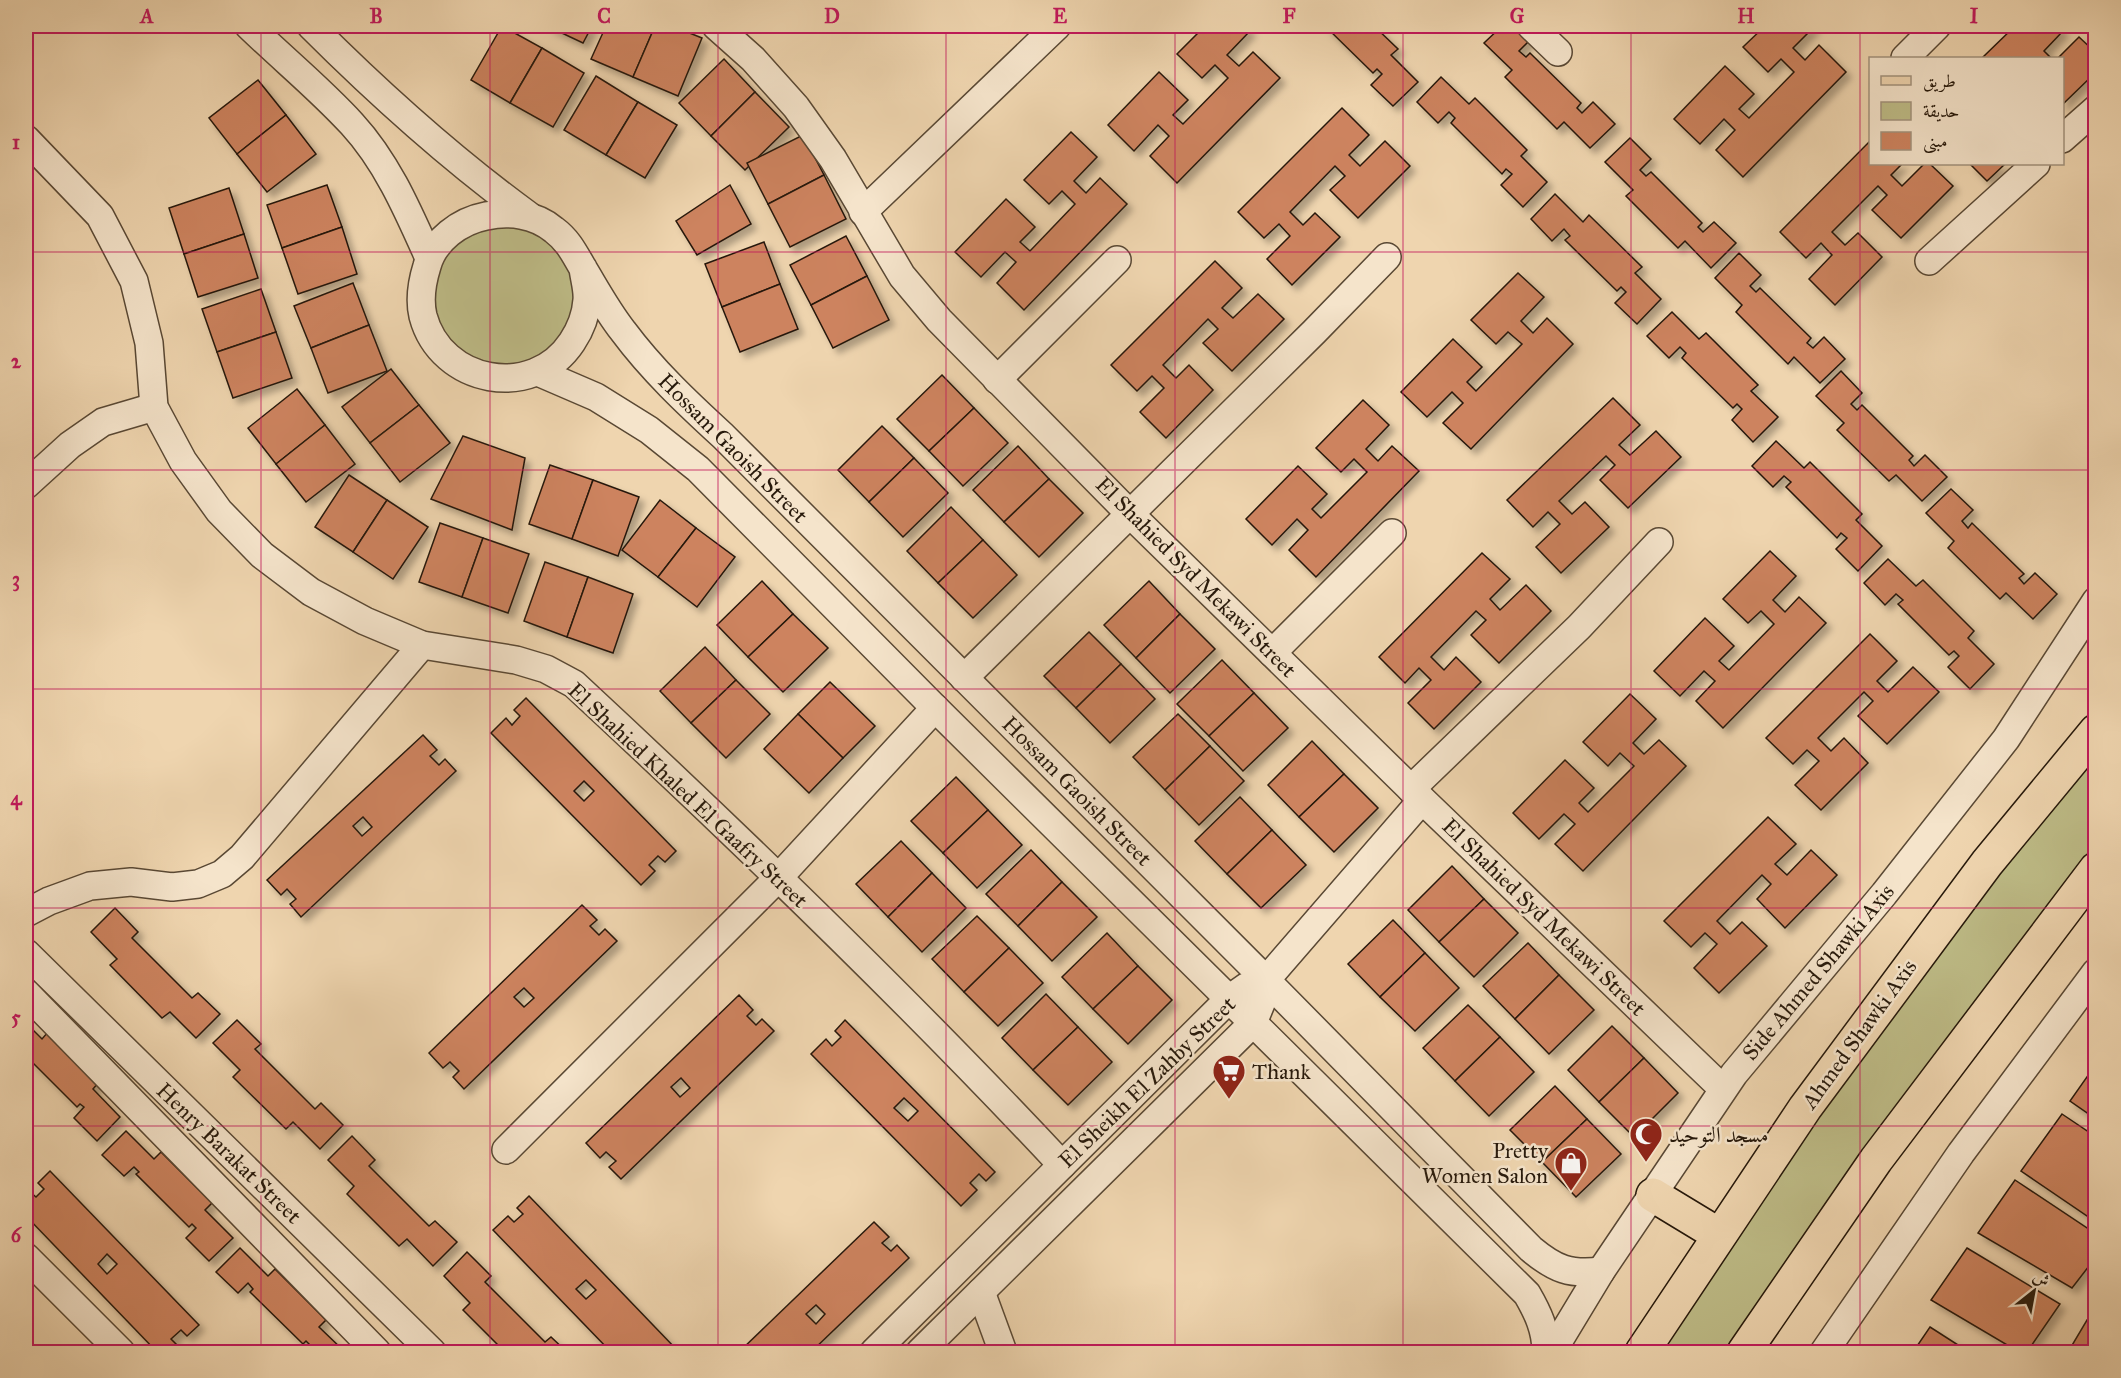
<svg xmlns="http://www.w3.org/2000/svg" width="2121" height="1378" viewBox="0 0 2121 1378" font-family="'IM FELL Great Primer',Amiri,serif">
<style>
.green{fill:#bebc87;stroke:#726a49;stroke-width:1.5}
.building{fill:#cd835f;stroke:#27190b;stroke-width:1.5;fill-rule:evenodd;filter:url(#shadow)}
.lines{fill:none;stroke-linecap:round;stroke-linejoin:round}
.minor-casing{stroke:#594834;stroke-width:30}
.major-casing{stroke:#27190b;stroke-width:36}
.minor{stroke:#f5e4cb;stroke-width:27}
.major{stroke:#efd5af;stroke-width:33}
.grid{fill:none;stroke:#c2185b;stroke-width:1.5;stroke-opacity:0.55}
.labels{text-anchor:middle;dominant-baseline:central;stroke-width:5;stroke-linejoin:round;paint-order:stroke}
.street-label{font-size:22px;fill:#27190b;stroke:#f5e4cb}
.poi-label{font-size:22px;fill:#27190b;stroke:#f5e4cb;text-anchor:start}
.neatline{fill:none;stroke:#c2185b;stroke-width:2}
.grid-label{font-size:20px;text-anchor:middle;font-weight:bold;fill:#c2185b}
</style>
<defs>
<filter id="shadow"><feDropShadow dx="5.5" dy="5.5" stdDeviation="3" flood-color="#0004"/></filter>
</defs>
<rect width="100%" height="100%" fill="#efd5af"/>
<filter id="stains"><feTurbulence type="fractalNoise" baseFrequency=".00333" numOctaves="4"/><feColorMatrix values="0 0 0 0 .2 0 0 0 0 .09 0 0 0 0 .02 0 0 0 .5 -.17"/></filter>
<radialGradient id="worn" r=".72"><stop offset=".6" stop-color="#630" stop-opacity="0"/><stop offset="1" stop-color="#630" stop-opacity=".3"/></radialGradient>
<g class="green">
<path d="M502 213 571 246 581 329 510 379 435 342 429 258Z"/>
<path d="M2095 731V869L1745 1352H1641Z"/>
</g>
<g class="building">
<path d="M502 26 542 48 510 103 471 80Z"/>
<path d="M547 26H592L583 43Z"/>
<path d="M606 26H655L633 77 591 59Z"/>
<path d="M655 26H672L702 38 678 96 633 77Z"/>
<path d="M1205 26H1245L1250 31 1227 55 1239 66 1253 52 1280 78 1177 183 1150 156 1169 136 1158 125 1134 151 1108 125 1159 72 1188 100 1173 115 1183 124 1228 78 1215 65 1202 78 1177 54Z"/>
<path d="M1325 26H1374L1398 49 1391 55 1418 82 1393 106 1371 85 1382 74 1377 69 1373 73Z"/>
<path d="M1502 26H1516L1530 40 1519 51 1526 57 1530 53 1581 103 1577 108 1582 113 1593 102 1615 124 1590 148 1564 122 1557 129 1505 77 1512 70 1484 43Z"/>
<path d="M1765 26H1815L1793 48 1805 60 1819 45 1846 72 1743 177 1716 150 1735 130 1724 119 1700 144 1674 119 1725 66 1754 94 1739 109 1749 118 1794 72 1781 59 1768 72 1743 47Z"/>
<path d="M2015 26H2058L2063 31 2044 51 2051 58H1982Z"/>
<path d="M2079 37 2096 53V72L2062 105V58H2058Z"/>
<path d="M542 48 584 73 553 127 510 103Z"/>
<path d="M724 59 755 92 711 136 679 103Z"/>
<path d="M596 76 638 102 606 155 564 130Z"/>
<path d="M1441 77 1469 104 1475 98 1527 150 1521 156 1547 182 1523 207 1501 185 1512 174 1506 169 1502 174 1451 123 1455 118 1449 112 1438 123 1417 102Z"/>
<path d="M258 80 286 115 237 154 209 118Z"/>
<path d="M755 92 789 127 745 170 711 136Z"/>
<path d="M638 102 677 125 645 178 606 155Z"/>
<path d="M1342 108 1369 135 1349 155 1360 166 1385 141 1410 166 1358 218 1330 190 1345 176 1335 166 1290 212 1303 225 1315 213 1340 237 1292 285 1267 259 1290 236 1279 224 1264 238 1238 212Z"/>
<path d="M286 115 316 154 267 192 237 154Z"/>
<path d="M1071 132 1097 157 1074 181 1086 193 1100 178 1127 204 1024 310 997 283 1016 262 1005 252 981 277 955 252 1006 199 1035 227 1020 242 1030 251 1075 204 1062 191 1049 204 1024 180Z"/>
<path d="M803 135 824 175 768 204 747 163Z"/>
<path d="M1630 138 1651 159 1640 170 1646 176 1651 172 1702 223 1698 227 1703 232 1714 222 1736 243 1711 268 1685 241 1678 248 1626 196 1633 190 1605 162Z"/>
<path d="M1870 141V164H1902L1891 175 1902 186 1924 164H1930L1953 186 1901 238 1872 210 1887 195 1878 186 1832 232 1845 245 1858 233 1882 257 1835 305 1809 279 1832 255 1821 243 1806 258 1780 232Z"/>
<path d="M1970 164H2005L1987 181Z"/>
<path d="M824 175 846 219 790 247 768 204Z"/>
<path d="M327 185 342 227 282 248 267 205Z"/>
<path d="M730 185 751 224 697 255 676 221Z"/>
<path d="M229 188 244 234 184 254 169 208Z"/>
<path d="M1555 194 1583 222 1589 215 1642 267 1635 273 1661 299 1637 324 1615 303 1626 292 1621 287 1617 291 1565 240 1570 236 1564 229 1552 241 1531 219Z"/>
<path d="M342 227 357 274 298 294 282 248Z"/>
<path d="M244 234 258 278 198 297 184 254Z"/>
<path d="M846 236 867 276 811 305 790 265Z"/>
<path d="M764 242 780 284 722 307 705 264Z"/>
<path d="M1739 253 1761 275 1750 286 1756 292 1760 288 1811 338 1807 343 1813 348 1824 337 1845 359 1820 383 1794 357 1788 364 1736 312 1742 305 1715 278Z"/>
<path d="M1215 261 1242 288 1222 308 1233 318 1258 294 1284 319 1232 371 1203 343 1218 329 1208 319 1163 365 1176 378 1189 365 1213 390 1166 438 1140 412 1164 388 1152 376 1137 391 1111 365Z"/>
<path d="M1518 273 1544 297 1521 321 1533 333 1547 318 1573 344 1471 449 1443 423 1463 403 1452 392 1427 417 1401 392 1453 339 1482 367 1467 382 1476 391 1522 344 1508 332 1496 344 1471 320Z"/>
<path d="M867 276 889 320 833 348 811 305Z"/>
<path d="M353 283 369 325 311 348 294 306Z"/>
<path d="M780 284 798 329 740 352 722 307Z"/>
<path d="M261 289 276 332 217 352 202 309Z"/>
<path d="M1672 312 1699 339 1706 333 1758 385 1751 391 1778 417 1753 442 1732 420 1742 409 1737 404 1733 408 1682 358 1686 353 1680 347 1669 358 1647 336Z"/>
<path d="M369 325 387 371 328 393 311 348Z"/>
<path d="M276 332 292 378 233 398 217 352Z"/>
<path d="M391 369 419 405 370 443 342 407Z"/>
<path d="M1841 371 1862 393 1851 404 1857 410 1862 405 1913 456 1909 460 1914 466 1925 455 1947 477 1922 501 1896 475 1889 481 1837 430 1844 423 1816 396Z"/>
<path d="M942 375 974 408 929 451 897 419Z"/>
<path d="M297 389 325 425 276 464 248 428Z"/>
<path d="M1613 398 1640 425 1619 445 1630 455 1656 431 1681 457 1628 508 1600 480 1615 465 1606 456 1559 501 1572 514 1585 502 1609 527 1561 573 1536 547 1560 524 1548 512 1533 527 1507 500Z"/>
<path d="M1363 400 1389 425 1366 449 1378 461 1392 446 1419 471 1316 577 1289 550 1308 530 1297 519 1272 545 1246 519 1298 466 1327 494 1312 509 1321 518 1367 472 1354 459 1341 472 1316 448Z"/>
<path d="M419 405 450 443 400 482 370 443Z"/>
<path d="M974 408 1008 443 963 486 929 451Z"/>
<path d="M325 425 355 464 306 502 276 464Z"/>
<path d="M882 426 914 458 869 502 838 470Z"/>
<path d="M463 436 525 458 512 530 431 499Z"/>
<path d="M1776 441 1804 468 1810 462 1862 514 1856 520 1882 546 1858 571 1836 549 1847 538 1841 533 1837 538 1786 487 1791 482 1784 476 1773 487 1752 466Z"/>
<path d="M1018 446 1049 479 1004 522 973 490Z"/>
<path d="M914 458 948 493 903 537 869 502Z"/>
<path d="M550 465 593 480 572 539 529 524Z"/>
<path d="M349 475 387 500 353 552 315 527Z"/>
<path d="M1049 479 1083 513 1039 557 1004 522Z"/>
<path d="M593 480 639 497 618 556 572 539Z"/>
<path d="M1951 489 1973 510 1962 521 1968 528 1972 523 2024 574 2019 578 2024 584 2035 573 2057 594 2033 619 2006 593 2000 599 1948 548 1954 541 1926 513Z"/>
<path d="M387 500 428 527 393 579 353 552Z"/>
<path d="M660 500 696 528 658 577 622 550Z"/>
<path d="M951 507 983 540 938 583 907 551Z"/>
<path d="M440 523 483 538 462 597 419 582Z"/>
<path d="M696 528 735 557 697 607 658 577Z"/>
<path d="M483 538 529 554 508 613 462 597Z"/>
<path d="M983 540 1017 575 973 618 938 583Z"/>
<path d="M1770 551 1796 576 1773 600 1785 612 1799 597 1826 623 1723 728 1696 701 1715 681 1704 671 1680 696 1654 671 1705 618 1734 646 1719 661 1729 670 1774 624 1761 611 1748 623 1723 599Z"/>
<path d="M1482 553 1510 579 1490 599 1500 610 1526 585 1551 611 1499 663 1471 635 1486 620 1476 611 1431 657 1444 670 1456 657 1481 682 1434 729 1408 703 1431 680 1419 668 1405 683 1379 657Z"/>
<path d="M1888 559 1916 586 1923 580 1974 631 1968 638 1994 664 1970 689 1948 667 1959 656 1954 651 1949 655 1898 604 1903 600 1896 594 1885 605 1864 583Z"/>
<path d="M545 562 588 577 567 637 524 621Z"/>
<path d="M588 577 633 594 613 653 567 637Z"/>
<path d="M762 581 793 614 748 657 717 625Z"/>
<path d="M1149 581 1180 614 1136 658 1104 625Z"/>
<path d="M793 614 828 648 783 692 748 657Z"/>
<path d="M1180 614 1215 649 1170 693 1136 658Z"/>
<path d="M1089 632 1121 664 1076 708 1044 676Z"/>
<path d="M1870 634 1897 661 1877 681 1888 692 1913 667 1939 692 1887 744 1858 716 1873 701 1864 692 1818 738 1831 751 1844 738 1868 763 1821 810 1795 785 1819 761 1807 750 1793 764 1766 738Z"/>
<path d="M705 647 736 680 691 723 660 691Z"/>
<path d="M1222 660 1254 693 1209 736 1177 704Z"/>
<path d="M1121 664 1155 699 1110 743 1076 708Z"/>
<path d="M736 680 770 714 726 758 691 723Z"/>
<path d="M830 682 875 726 843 758 798 714Z"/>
<path d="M1254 693 1288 728 1243 771 1209 736Z"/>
<path d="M1630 694 1656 719 1633 743 1644 754 1659 740 1686 766 1583 871 1555 844 1575 824 1564 814 1539 839 1513 813 1565 760 1594 788 1579 803 1588 812 1634 766 1620 753 1608 766 1583 742Z"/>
<path d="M526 698 676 851 665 862 658 856 649 865 655 871 641 885 491 733 506 718 512 725 520 716 514 710ZM584 781 594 791 584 801 574 791Z"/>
<path d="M798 714 843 758 809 793 764 749Z"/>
<path d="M1178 714 1210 746 1165 790 1133 757Z"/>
<path d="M423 735 437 750 430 756 439 765 445 759 456 771 301 917 290 904 296 899 287 889 281 895 267 880ZM363 817 372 827 362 836 353 826Z"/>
<path d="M1312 741 1344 774 1299 817 1268 785Z"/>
<path d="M1210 746 1244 781 1199 825 1165 790Z"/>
<path d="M1344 774 1378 808 1334 852 1299 817Z"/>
<path d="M956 777 988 810 943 853 911 821Z"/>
<path d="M1240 797 1272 830 1227 874 1195 841Z"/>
<path d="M988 810 1022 845 977 888 943 853Z"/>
<path d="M1768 817 1796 844 1775 864 1787 875 1811 850 1837 875 1785 928 1757 899 1771 884 1762 875 1717 921 1730 934 1742 922 1767 946 1719 993 1694 968 1717 944 1705 933 1691 947 1664 921Z"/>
<path d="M1272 830 1306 865 1261 908 1227 874Z"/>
<path d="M901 841 932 873 888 917 856 884Z"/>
<path d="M1031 850 1062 882 1018 926 986 894Z"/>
<path d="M1452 866 1484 899 1439 942 1408 910Z"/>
<path d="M932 873 966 908 922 952 888 917Z"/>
<path d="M1062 882 1097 917 1052 961 1018 926Z"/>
<path d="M1484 899 1518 933 1474 977 1439 942Z"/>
<path d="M582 905 597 920 590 926 599 935 605 929 617 941 464 1089 453 1077 459 1071 450 1062 443 1068 429 1053ZM524 988 534 998 524 1007 514 997Z"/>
<path d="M115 908 138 932 132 938 192 998 198 993 220 1014 196 1038 170 1012 162 1018 110 965 117 959 91 932Z"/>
<path d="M977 916 1009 948 964 992 932 959Z"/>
<path d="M1393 920 1425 953 1380 997 1348 964Z"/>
<path d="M1107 933 1138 966 1093 1009 1062 977Z"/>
<path d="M1528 943 1559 975 1515 1019 1483 986Z"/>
<path d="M1009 948 1043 983 998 1026 964 992Z"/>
<path d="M1425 953 1459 988 1415 1031 1380 997Z"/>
<path d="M1138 966 1172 1000 1128 1044 1093 1009Z"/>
<path d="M1559 975 1594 1010 1549 1054 1515 1019Z"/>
<path d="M1046 994 1078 1027 1033 1070 1002 1038Z"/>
<path d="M739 995 753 1010 747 1016 756 1025 762 1019 774 1031 621 1179 609 1167 616 1161 606 1152 600 1158 586 1143ZM681 1078 690 1088 680 1097 671 1087Z"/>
<path d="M1468 1005 1500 1037 1455 1081 1423 1048Z"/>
<path d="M237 1020 261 1044 255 1049 315 1109 321 1103 343 1125 320 1149 293 1122 286 1129 233 1077 240 1070 213 1043Z"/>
<path d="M845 1020 995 1172 986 1181 979 1174 970 1183 977 1190 961 1206 811 1054 826 1039 832 1046 841 1037 835 1031ZM904 1098 918 1111 908 1121 894 1108Z"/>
<path d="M26 1023 42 1039 48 1032 99 1082 93 1089 120 1117 97 1141 74 1118 84 1107 80 1104 77 1107 26 1056Z"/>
<path d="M1612 1026 1644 1058 1599 1102 1568 1070Z"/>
<path d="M1078 1027 1112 1062 1068 1105 1033 1070Z"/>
<path d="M1500 1037 1534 1072 1489 1116 1455 1081Z"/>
<path d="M1644 1058 1678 1093 1634 1137 1599 1102Z"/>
<path d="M2096 1064V1119L2070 1101Z"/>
<path d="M1555 1086 1587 1119 1542 1162 1510 1130Z"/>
<path d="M2062 1114 2096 1137V1222L2021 1171Z"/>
<path d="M1587 1119 1621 1154 1576 1197 1542 1162Z"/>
<path d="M126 1131 154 1159 161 1152 212 1203 205 1210 233 1238 209 1261 186 1238 196 1228 192 1224 189 1227 136 1174 139 1172 134 1167 124 1176 102 1155Z"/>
<path d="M352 1136 375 1160 369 1166 429 1226 435 1221 457 1242 433 1266 407 1239 399 1246 347 1194 354 1186 328 1160Z"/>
<path d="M50 1171 199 1325 187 1336 181 1330 171 1339 177 1345 170 1352H157L26 1216V1195L29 1191 36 1197 44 1189 38 1183ZM107 1254 117 1264 107 1274 98 1264Z"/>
<path d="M2015 1180 2096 1234V1257L2072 1288 1978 1233Z"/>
<path d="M529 1196 677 1350 675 1352H611L493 1230 508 1216 514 1222 523 1214 517 1208ZM586 1280 596 1290 586 1299 576 1289Z"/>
<path d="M874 1222 889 1237 882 1243 891 1251 897 1245 909 1258 811 1352H739ZM816 1305 825 1314 816 1324 806 1314Z"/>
<path d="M240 1248 268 1276 275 1269 326 1320 319 1327 345 1352H303L310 1345 306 1341 303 1344 250 1292 253 1289 248 1283 238 1293 216 1272Z"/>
<path d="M1967 1248 2060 1304 2027 1352H2019L1931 1300Z"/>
<path d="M467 1252 491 1276 485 1282 545 1342 551 1337 567 1352H505L463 1310 470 1303 444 1276Z"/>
<path d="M2087 1320 2096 1325V1352H2068Z"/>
<path d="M1930 1327 1969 1352H1913Z"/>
</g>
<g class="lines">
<g class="minor-casing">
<g id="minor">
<path d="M249 26C283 59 320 89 352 124 387 162 408 211 429 258"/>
<path d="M311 26C379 94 450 158 528 215"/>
<path d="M716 26 753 59 796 107 833 159 902 276 939 320 1130 514 1411 789 1723 1089"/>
<path d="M1531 26 1558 52"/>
<path d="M1905 58 1937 26"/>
<path d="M26 139 100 216 134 281 149 343 154 407 183 461 219 511 262 555 311 592 365 621 422 645 516 660 546 669 574 684C741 839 906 998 1062 1165"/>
<path d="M2062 139 2096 109"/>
<path d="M863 212 1057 26"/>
<path d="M1929 261 2036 164"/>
<path d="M583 268C584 278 588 290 587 300 586 315 580 330 572 342 533 401 441 384 423 316 419 299 422 282 427 266 434 240 460 221 486 216 509 211 535 214 554 230 569 241 575 255 584 270 596 290 608 312 623 331 652 370 687 403 723 436L1266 980 1531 1249C1555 1269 1570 1275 1601 1271"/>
<path d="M538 372 596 397 649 430 698 469 935 708 1527 1294C1538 1313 1546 1330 1546 1352"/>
<path d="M997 380 1117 260"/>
<path d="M26 485 70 445 103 422 154 407"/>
<path d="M1272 653 1392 533"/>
<path d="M964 678 1314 332 1387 257"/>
<path d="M1411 789 1579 627 1659 542"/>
<path d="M26 913 49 901 90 886 131 882 172 887 198 884 222 874 242 857 422 645"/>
<path d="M26 953 432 1352"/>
<path d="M26 993 377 1352"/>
<path d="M506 1150 779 877 935 708"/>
<path d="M26 1257 121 1352"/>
<path d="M981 1292 1003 1352"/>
<path d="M874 1352 1229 999 1246 987 1266 980 1422 800"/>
<path d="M920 1352 1253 1023 1262 1001 1266 980"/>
<path d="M1552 1352 1601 1271 1734 1074 1884 894 2006 739 2096 601"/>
<path d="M1824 1352 1961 1153 2096 972"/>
</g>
</g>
<g class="major-casing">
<g id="major">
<path d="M1653 1195 1719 1235"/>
<path d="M1642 1352 1805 1108 1987 863 2096 731"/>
<path d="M1744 1352 1876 1160 2096 869"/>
</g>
</g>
<use href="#minor" class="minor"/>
<use href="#major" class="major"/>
</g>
<path class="grid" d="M261 26V1352M490 26V1352M718 26V1352M946 26V1352M1175 26V1352M1403 26V1352M1631 26V1352M1860 26V1352M26 252H2096M26 470H2096M26 689H2096M26 908H2096M26 1126H2096"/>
<defs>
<g id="supermarket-pin" transform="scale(1.725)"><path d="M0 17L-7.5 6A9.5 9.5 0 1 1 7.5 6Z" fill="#8f2418" stroke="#f5e4cb"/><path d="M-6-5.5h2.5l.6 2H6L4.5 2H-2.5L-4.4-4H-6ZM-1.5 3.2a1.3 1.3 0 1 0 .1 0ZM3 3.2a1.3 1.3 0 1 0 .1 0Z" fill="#fff"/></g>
<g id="mosque-pin" transform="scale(1.725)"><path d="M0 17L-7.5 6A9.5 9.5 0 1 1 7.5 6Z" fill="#8f2418" stroke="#f5e4cb"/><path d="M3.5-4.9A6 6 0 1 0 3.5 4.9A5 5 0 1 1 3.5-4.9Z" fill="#fff"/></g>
<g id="shop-pin" transform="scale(1.725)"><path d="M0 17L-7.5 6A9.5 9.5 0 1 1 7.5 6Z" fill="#8f2418" stroke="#f5e4cb"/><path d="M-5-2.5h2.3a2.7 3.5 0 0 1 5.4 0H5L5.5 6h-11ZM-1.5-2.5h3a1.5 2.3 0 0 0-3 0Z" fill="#fff"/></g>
</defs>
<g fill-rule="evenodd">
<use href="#supermarket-pin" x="1229" y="1071"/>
<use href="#mosque-pin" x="1646" y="1134"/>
<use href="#shop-pin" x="1571" y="1163"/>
</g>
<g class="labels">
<g class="street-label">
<text transform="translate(733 448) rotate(45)">Hossam Gaoish Street</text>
<text transform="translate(1196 577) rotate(45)">El Shahied Syd Mekawi Street</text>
<text transform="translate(1077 791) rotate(45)">Hossam Gaoish Street</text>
<text transform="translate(688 795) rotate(43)">El Shahied Khaled El Gaafry Street</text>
<text transform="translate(1544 917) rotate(44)">El Shahied Syd Mekawi Street</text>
<text transform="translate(1818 972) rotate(-50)">Side Ahmed Shawki Axis</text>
<text transform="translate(1859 1034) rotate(-54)">Ahmed Shawki Axis</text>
<text transform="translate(1147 1082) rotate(-44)">El Sheikh El Zahby Street</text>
<text transform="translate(229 1153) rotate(44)">Henry Barakat Street</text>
</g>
<g class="poi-label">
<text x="1252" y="1071">Thank</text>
<text x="1669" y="1134">مسجد التوحيد</text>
<text x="1548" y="1150" text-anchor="end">Pretty<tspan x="1548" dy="25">Women Salon</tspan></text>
</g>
</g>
<rect width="2121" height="1378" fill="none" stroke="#efd5af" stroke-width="66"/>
<rect x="1869" y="57" width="195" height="108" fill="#f5e4cb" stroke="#a3937e" stroke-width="1.5"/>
<rect x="1881" y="76" width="30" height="9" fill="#efd5af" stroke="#a3937e" stroke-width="1.5"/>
<text x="1923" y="87" font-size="18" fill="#27190b">طريق</text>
<rect x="1881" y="102" width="30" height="18" fill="#bebc87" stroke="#a3937e" stroke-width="1.5"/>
<text x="1923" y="117" font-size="18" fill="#27190b">حديقة</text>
<rect x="1881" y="132" width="30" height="18" fill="#cd835f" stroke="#a3937e" stroke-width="1.5"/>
<text x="1923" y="147" font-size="18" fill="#27190b">مبنى</text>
<g transform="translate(2034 1291) rotate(31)" stroke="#f5e4cb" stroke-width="4.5" paint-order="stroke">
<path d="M0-4.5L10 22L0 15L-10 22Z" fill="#27190b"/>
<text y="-9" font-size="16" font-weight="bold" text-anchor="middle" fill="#27190b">ش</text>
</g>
<rect x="33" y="33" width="2055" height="1312" class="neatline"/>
<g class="grid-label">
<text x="147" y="23">A</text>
<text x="376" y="23">B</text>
<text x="604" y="23">C</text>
<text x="832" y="23">D</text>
<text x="1060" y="23">E</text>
<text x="1289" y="23">F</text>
<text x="1517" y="23">G</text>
<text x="1746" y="23">H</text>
<text x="1974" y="23">I</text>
<text x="16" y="149">1</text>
<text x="16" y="368">2</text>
<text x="16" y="586">3</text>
<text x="16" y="805">4</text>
<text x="16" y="1024">5</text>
<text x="16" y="1242">6</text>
</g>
<rect width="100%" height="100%" filter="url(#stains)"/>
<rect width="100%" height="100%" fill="url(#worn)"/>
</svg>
